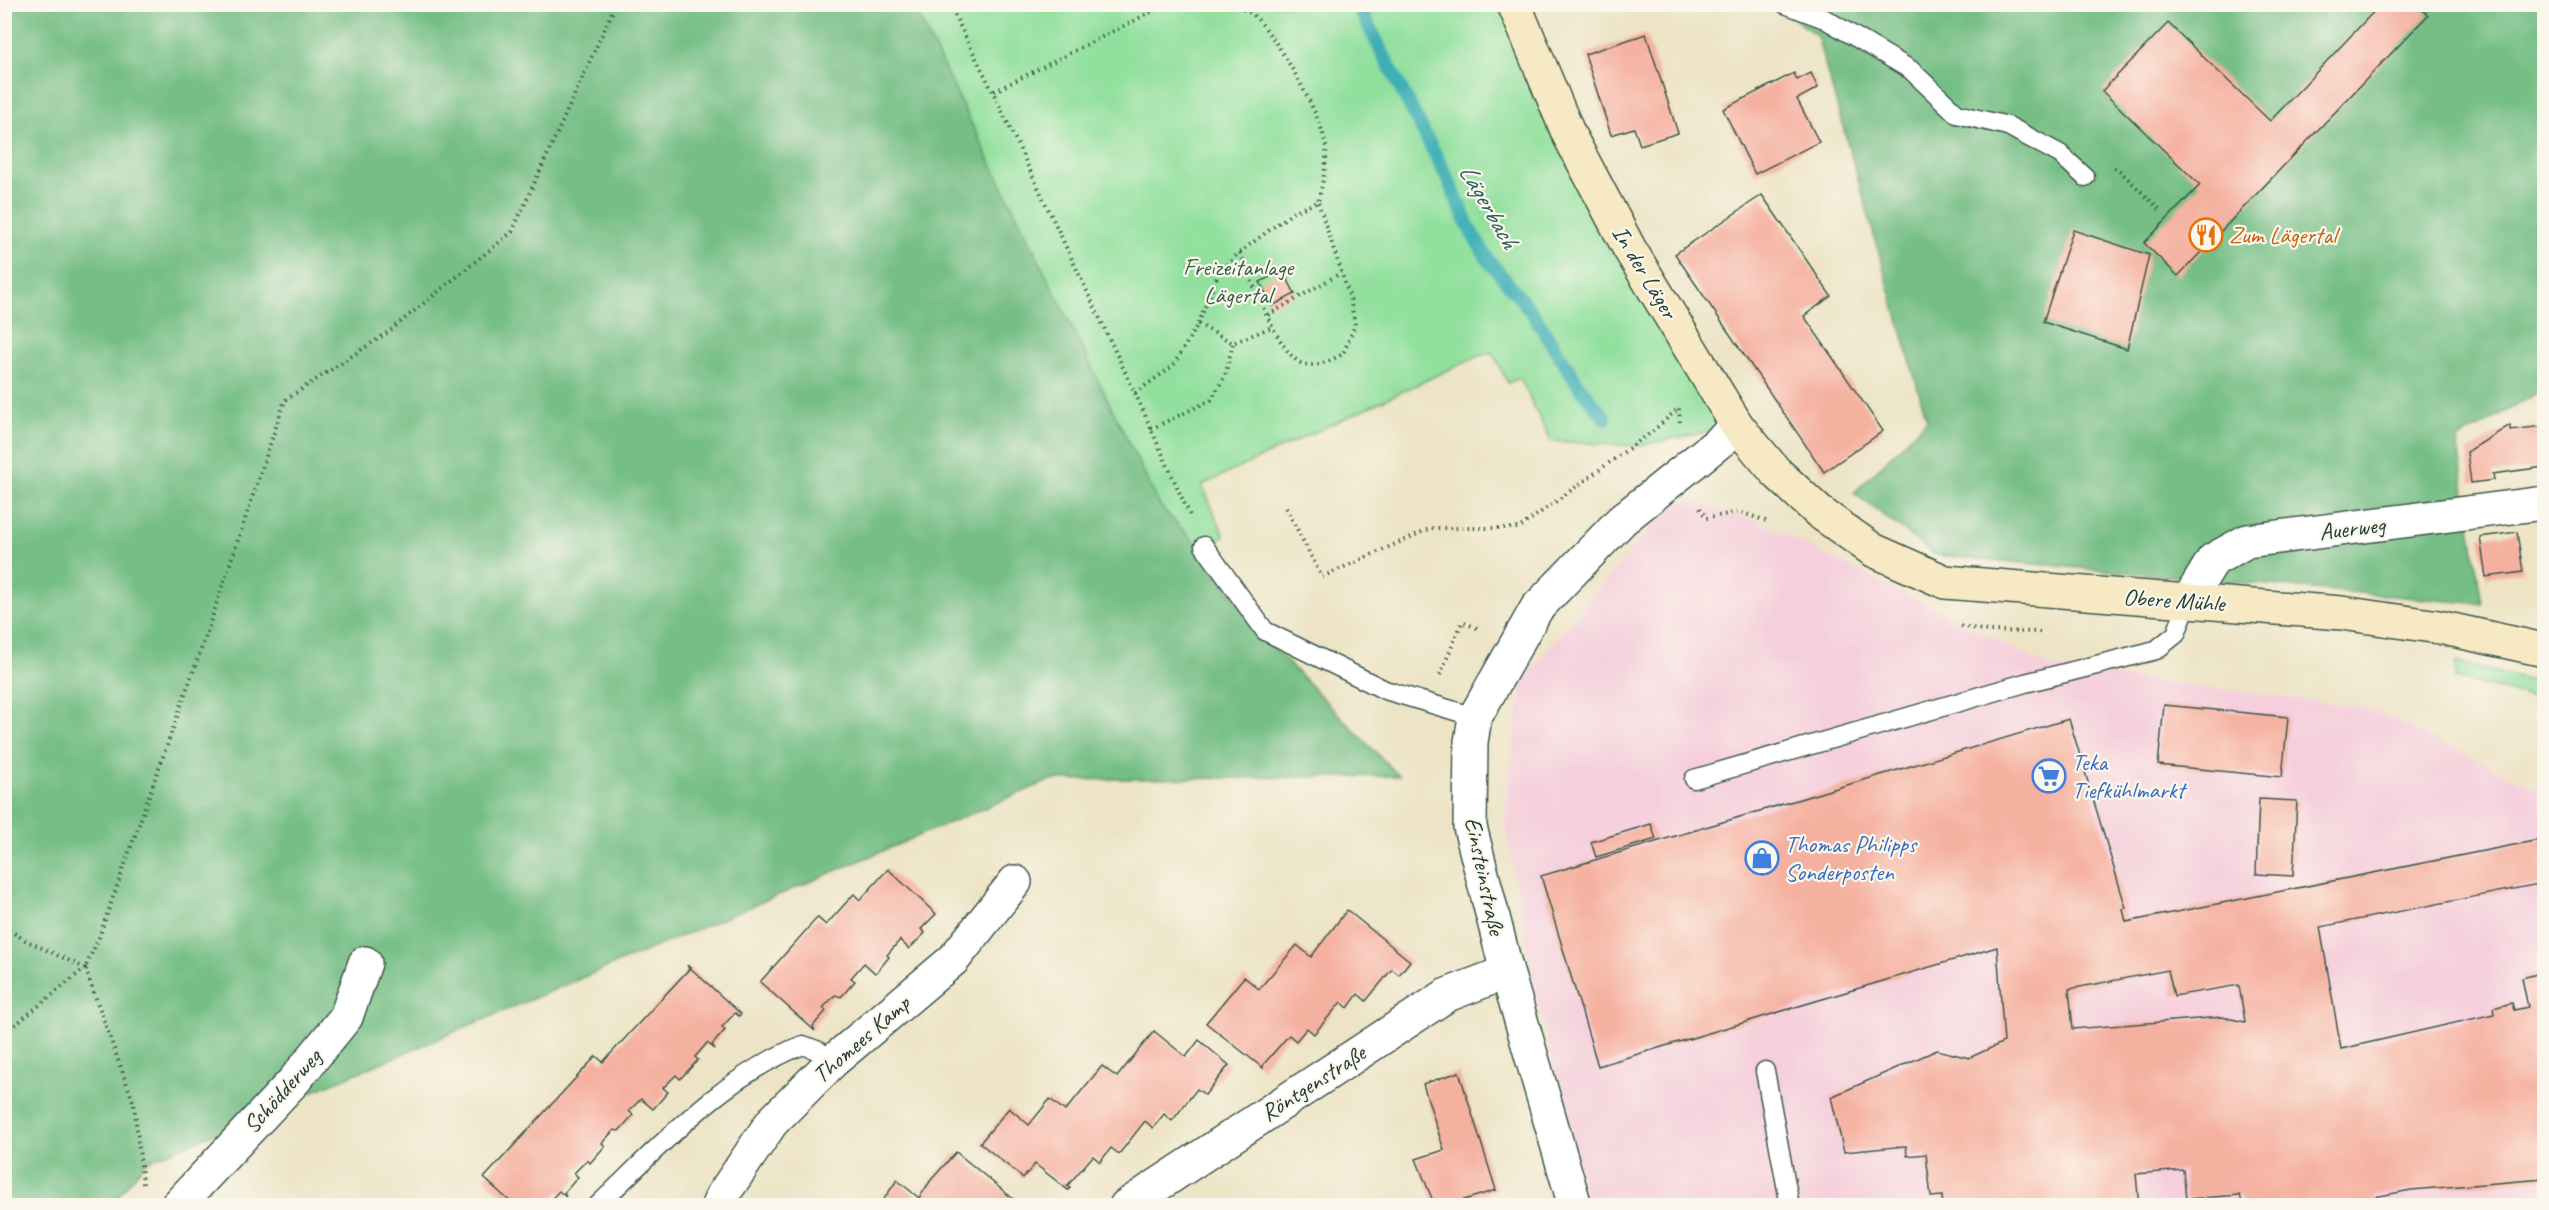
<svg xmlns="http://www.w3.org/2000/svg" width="2549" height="1210" viewBox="0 0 2549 1210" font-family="Caveat,sans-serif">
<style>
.built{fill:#f5cfdc}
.green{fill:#92e09e;stroke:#588e69;stroke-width:1.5}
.forest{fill:#75be85;stroke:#4a7e5c;stroke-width:1.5}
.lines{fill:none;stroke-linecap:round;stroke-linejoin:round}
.stream{stroke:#3eafb5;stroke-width:14}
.building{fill:#f5b1a0;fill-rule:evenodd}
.lane-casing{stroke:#3e564a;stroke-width:21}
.street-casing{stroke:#3e564a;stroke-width:36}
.secondary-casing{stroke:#3e564a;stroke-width:36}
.path{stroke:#3e564a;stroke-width:4;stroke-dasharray:1.5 4.5;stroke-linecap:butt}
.lane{stroke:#fff;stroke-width:18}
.street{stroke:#fff;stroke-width:33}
.secondary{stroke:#f6e9c3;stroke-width:33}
.labels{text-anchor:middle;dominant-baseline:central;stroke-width:4.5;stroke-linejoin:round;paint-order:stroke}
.food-label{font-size:24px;fill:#c56008;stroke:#fbf7ec;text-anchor:start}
.park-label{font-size:24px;fill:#365e49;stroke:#fbf7ec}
.street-label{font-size:24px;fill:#1f3d34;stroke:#fbf7ec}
.shop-label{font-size:24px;fill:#366cbe;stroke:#fbf7ec;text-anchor:start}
.water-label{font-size:26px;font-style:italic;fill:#285f5b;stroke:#fbf7ec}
</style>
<rect width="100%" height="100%" fill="#fbf7ec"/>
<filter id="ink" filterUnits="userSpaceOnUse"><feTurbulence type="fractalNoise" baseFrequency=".0167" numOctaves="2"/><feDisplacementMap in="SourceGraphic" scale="12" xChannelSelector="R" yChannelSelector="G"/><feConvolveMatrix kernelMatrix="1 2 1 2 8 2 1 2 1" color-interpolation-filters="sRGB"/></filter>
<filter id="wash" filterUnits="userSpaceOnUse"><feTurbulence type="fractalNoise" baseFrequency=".008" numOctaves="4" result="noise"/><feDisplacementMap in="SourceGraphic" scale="24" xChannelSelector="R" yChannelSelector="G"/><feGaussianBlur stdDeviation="1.35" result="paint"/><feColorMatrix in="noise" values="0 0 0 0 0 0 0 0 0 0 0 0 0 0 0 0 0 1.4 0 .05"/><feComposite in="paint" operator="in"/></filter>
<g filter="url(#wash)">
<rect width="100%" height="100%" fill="#ede4c6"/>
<path class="built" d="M1675 498 1756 520 2053 668 2369 708 2544 792V1205H1588L1532 980 1504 814 1524 677Z"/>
<g class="green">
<path d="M913 5H1505L1731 427 1636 446 1551 441 1520 378 1508 383 1492 352 1478 356 1202 485 1224 535 1212 547H1199L1160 506Z"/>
<path d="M2456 662 2544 684V700L2455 678Z"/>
</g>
<g class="forest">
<path d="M5 5H913L1160 506 1199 547 1260 634 1399 776 1051 780 146 1162 111 1205 5 1206Z"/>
<path d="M1776 5H2544V389L2457 440 2482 604 1935 555 1854 493 1927 420 1817 36Z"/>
</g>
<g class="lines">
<path class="stream" d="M1357 4 1448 179 1471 232 1490 262 1531 311 1579 386 1605 418"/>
</g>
<g id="blocks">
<g class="building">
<path d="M2381 4H2416L2428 15 2178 276 2144 243 2200 185 2102 91 2168 23 2270 121Z"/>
<path d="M1646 34 1678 133 1640 145 1634 128 1611 135 1585 54Z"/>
<path d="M1794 73 1797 80 1811 73 1818 88 1797 99 1819 142 1755 174 1723 109Z"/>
<path d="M1762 195 1831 296 1804 316 1883 431 1824 472 1675 254Z"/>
<path d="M2073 230 2149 255 2127 349 2043 322Z"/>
<path d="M1283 270 1295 294 1272 306 1260 282Z"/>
<path d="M2510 425V430L2544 426V467L2493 474 2494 480 2471 483 2467 452Z"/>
<path d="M2517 532 2523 572 2486 577 2480 537Z"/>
<path d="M2164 705 2288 717 2282 777 2158 765Z"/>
<path d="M2069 719 2126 908 2123 909 2126 922 2544 839V883L2320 927 2341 1049 2494 1014 2493 1008 2512 1003 2514 1010 2528 1007 2522 978 2544 972V1179L2411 1190 2374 1197 2375 1206H2243L2240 1195 2186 1199 2183 1170 2136 1174 2139 1206H1943L1942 1196 1931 1197 1926 1154 1907 1156 1906 1146 1844 1152 1831 1097 1937 1050 1969 1058 2004 1042 1997 947 1598 1066 1541 876ZM2168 970 2174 996 2239 985 2245 1022 2222 1017 2073 1029 2069 989Z"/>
<path d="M2259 799 2297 801 2293 876 2256 874Z"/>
<path d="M1651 824 1656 839 1596 857 1591 842Z"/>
<path d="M888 869 936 914 921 929 925 933 909 949 900 940 887 955 889 957 877 972 875 973 864 963 851 978 855 981 841 997 835 995 823 1008 826 1011 813 1026 815 1031 760 982 816 919 818 918 826 925 852 896 854 894 860 900Z"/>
<path d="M1347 910 1410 961 1399 975 1392 969 1366 1001 1358 994 1348 1008 1341 1002 1314 1034 1307 1028 1296 1041 1289 1035 1263 1065V1068L1206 1023 1244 977 1259 989 1297 945 1311 957Z"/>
<path d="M687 965 741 1014 739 1016 735 1013 722 1027 725 1030 712 1045 715 1049 707 1043 695 1057 698 1060 680 1079 676 1075 663 1088 668 1092 654 1108 653 1109 641 1099 629 1111 633 1115 619 1131 614 1130 602 1143 605 1146 590 1163 587 1160 574 1173 578 1177 564 1193 566 1197 559 1191 545 1206H515L484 1178 596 1056 603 1062 689 969Z"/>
<path d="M1154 1031 1186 1057 1199 1040 1229 1065 1205 1095 1197 1089 1172 1121 1164 1114 1153 1128 1145 1121 1119 1154 1111 1148 1100 1162 1093 1156 1067 1186 1070 1188 1068 1190 1035 1164 1023 1178 980 1143 1009 1108 1029 1125 1050 1099 1065 1111 1102 1066 1117 1077Z"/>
<path d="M1459 1072 1496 1190 1445 1206H1435L1416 1159 1444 1150 1423 1084Z"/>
<path d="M956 1152 1017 1202 1014 1206H879L897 1180 919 1198 931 1180Z"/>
</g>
</g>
</g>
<g filter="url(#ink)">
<use href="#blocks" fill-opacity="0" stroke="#3e564a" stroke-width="1.5"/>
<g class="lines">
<g class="lane-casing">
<g id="lane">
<path d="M1785 4 1825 19 1911 70 1957 114 2008 126 2060 154 2085 177"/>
<path d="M1204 546 1265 631 1385 690 1475 717"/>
<path d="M1694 779 2025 683 2156 650 2176 634 2188 601"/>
<path d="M1765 1071 1790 1206"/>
<path d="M597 1206C658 1148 724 1075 803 1045L819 1051 832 1062"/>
</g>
</g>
<g class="street-casing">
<g id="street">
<path d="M2188 601 2213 560 2247 541 2544 503"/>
<path d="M177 1206 294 1081 346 1017 365 963"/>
<path d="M718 1206 722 1196 772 1122 832 1062 953 960 1015 882"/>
<path d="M1126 1206 1447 995 1507 972"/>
<path d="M1575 1206 1507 972 1470 827 1471 742 1475 717 1537 608 1622 520 1738 427"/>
</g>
</g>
<g class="secondary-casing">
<path id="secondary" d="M1514 4 1569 135 1629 248 1738 427 1776 472 1819 512 1873 550 1945 582 2342 613 2439 627 2544 650"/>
</g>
<g class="path">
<path d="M949 4 993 92"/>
<path d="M1167 4 993 92 1135 393 1191 518"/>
<path d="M2114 168 2118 169 2159 209"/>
<path d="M1240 253C1251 278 1278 355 1303 364 1317 368 1331 360 1343 354L1355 325 1350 298 1318 202"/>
<path d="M1268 315 1341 273"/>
<path d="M1198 324 1233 343 1272 327"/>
<path d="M1135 393 1173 366 1198 324 1219 272 1240 252 1295 211 1318 202C1322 186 1327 163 1326 147 1323 117 1275 33 1252 14 1246 10 1237 7 1231 4"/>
<path d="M1151 429 1211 400 1225 376 1233 343"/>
<path d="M1286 508 1322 577 1431 528H1519L1653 431 1679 408 1680 424"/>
<path d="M1700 508 1706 518 1740 512 1769 522"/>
<path d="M1961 626 1987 631 2040 632"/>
<path d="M1440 675 1462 622 1480 629"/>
<path d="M4 927 25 940 85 968 4 1034"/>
<path d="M143 1184 134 1104 85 968 99 937 205 638 285 400 387 333 512 232 616 4"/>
</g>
<use href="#lane" class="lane"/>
<use href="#street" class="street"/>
<use href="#secondary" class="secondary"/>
</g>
</g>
<defs>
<g id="restaurant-ring" transform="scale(1.725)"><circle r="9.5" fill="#fbf7ec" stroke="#e8710a" stroke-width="1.5"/><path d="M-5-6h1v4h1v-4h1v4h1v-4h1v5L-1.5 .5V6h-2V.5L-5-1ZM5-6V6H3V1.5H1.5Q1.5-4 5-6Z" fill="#e8710a"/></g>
<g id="supermarket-ring" transform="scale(1.725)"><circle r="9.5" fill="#fbf7ec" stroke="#3f7fe0" stroke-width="1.5"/><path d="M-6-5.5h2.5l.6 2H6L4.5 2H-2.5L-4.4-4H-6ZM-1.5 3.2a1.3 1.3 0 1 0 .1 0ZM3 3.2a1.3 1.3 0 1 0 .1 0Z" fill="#3f7fe0"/></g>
<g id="shop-ring" transform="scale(1.725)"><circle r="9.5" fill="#fbf7ec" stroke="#3f7fe0" stroke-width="1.5"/><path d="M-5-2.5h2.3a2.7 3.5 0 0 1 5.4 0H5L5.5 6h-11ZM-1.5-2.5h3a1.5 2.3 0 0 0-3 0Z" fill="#3f7fe0"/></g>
</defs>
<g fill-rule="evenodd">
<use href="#restaurant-ring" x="2206" y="235"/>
<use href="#supermarket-ring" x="2049" y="776"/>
<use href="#shop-ring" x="1762" y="858"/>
</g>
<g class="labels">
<g class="food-label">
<text x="2229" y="235">Zum Lägertal</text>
</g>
<g class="park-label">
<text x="1238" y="267">Freizeitanlage<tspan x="1238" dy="28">Lägertal</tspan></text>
</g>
<g class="street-label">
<text transform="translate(1645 272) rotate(59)">In der Läger</text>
<text transform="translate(2352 528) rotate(-7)">Auerweg</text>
<text transform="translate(2174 600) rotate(4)">Obere Mühle</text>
<text transform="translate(1485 876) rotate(78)">Einsteinstraße</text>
<text transform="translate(861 1039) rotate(-41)">Thomees Kamp</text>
<text transform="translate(1313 1083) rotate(-33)">Röntgenstraße</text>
<text transform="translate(282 1091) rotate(-48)">Schödderweg</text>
</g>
<g class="shop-label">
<text x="2072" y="762">Teka<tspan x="2072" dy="28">Tiefkühlmarkt</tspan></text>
<text x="1785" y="844">Thomas Philipps<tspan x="1785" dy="28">Sonderposten</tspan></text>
</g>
<g class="water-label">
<text transform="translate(1489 206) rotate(60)">Lägerbach</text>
</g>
</g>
<rect width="2549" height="1210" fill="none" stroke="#fbf7ec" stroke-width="24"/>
</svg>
